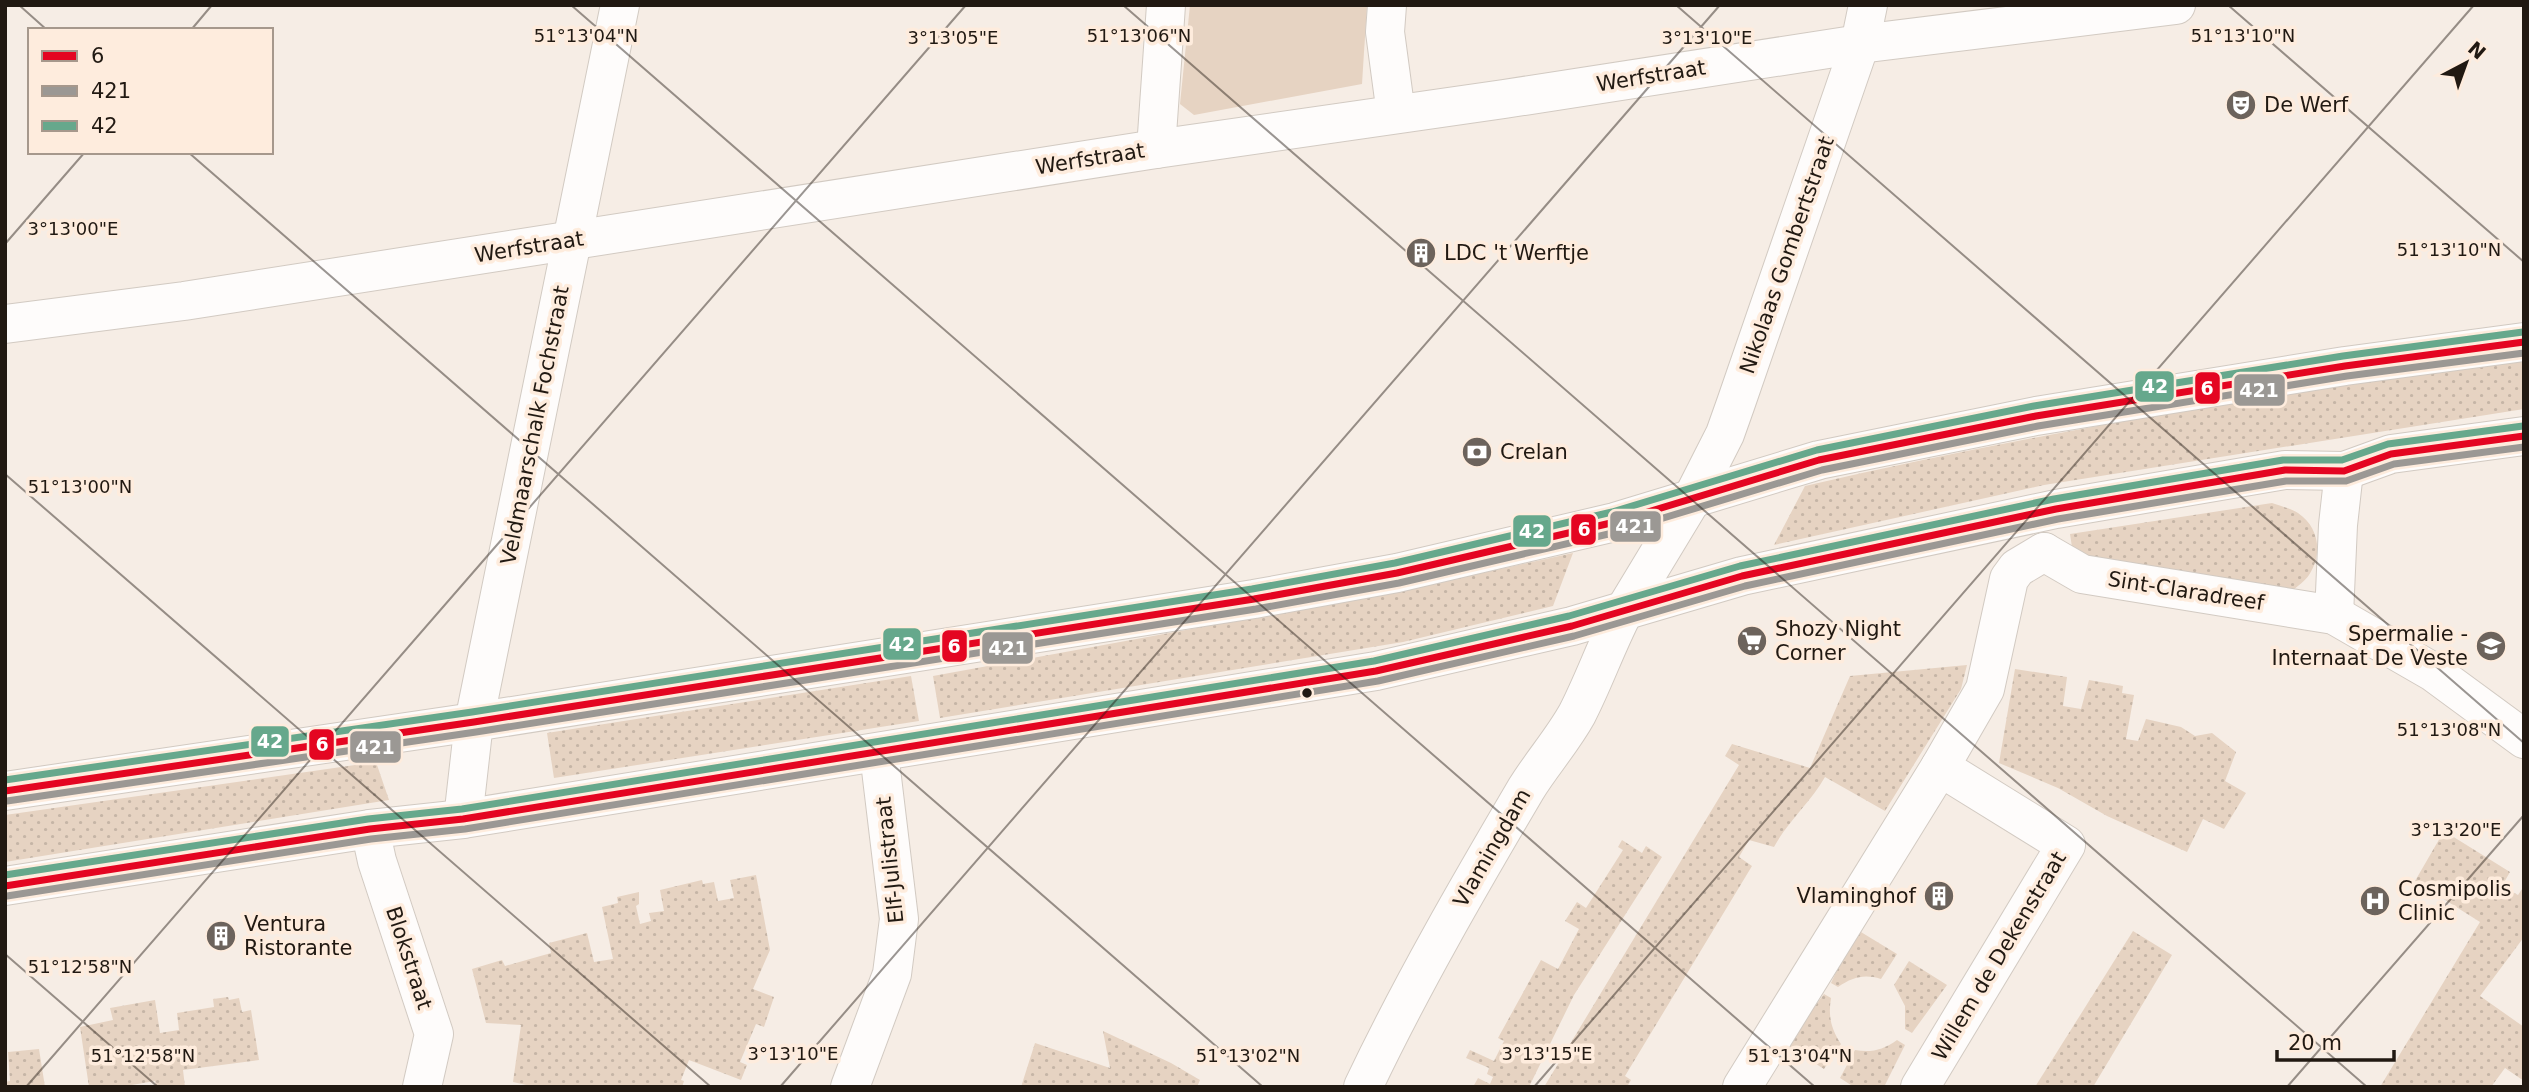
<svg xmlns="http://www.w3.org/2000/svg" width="2529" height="1092" viewBox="0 0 2529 1092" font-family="'DejaVu Sans',sans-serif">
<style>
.grass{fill:url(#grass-dots)}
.park{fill:#e6d3c2}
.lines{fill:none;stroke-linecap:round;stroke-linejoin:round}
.minor-casing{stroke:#d2cac2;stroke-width:40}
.major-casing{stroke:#d2cac2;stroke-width:40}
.minor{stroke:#fefcfb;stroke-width:38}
.major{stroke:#fefcfb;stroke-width:38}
.bus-1-casing{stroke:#feecdd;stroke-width:12}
.bus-2-casing{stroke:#feecdd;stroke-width:12}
.bus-3-casing{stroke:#feecdd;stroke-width:12}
.bus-1{stroke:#e40521;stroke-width:7}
.bus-2{stroke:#9b9894;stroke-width:7}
.bus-3{stroke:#66a88c;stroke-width:7}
.ticks{fill:none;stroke:#211912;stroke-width:2;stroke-opacity:0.45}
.bus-dot{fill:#211912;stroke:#feecdd;stroke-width:2.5}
.labels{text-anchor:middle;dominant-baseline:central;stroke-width:7;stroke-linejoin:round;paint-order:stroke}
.street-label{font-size:21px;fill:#211912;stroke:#feecdd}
.poi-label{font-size:21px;fill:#211912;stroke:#feecdd;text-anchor:start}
.ticks-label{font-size:18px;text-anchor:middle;fill:#211912;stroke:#feecdd;stroke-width:7;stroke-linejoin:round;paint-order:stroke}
.line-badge{stroke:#feecdd;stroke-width:2.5}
.badge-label{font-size:19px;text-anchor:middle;font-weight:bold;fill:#fff}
</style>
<defs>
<pattern id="grass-dots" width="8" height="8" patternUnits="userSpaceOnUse" patternTransform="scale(1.75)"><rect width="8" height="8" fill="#e6d3c2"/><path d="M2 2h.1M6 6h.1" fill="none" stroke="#c5b5a6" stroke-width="1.8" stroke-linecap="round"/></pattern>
</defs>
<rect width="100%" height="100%" fill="#f6ede5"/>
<g class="grass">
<path d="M2524 361V409L2044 485 1774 545 1805 486C2042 431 2283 392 2524 361Z"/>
<path d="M2272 503C2280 506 2290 508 2298 513 2319 527 2323 554 2309 575 2305 581 2298 586 2293 590L2074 560 2070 534Z"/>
<path d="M1573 553 1553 606 1403 642 940 718 933 676 1400 591Z"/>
<path d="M1967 665 1961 689 1885 811 1825 777C1811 802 1788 821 1774 847L1749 840 1739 857 1752 866 1625 1076 1631 1080 1627 1087H1544L1739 765 1725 756 1732 744 1810 768 1850 676Z"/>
<path d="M2015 669 2067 677 2063 706 2081 709 2089 680 2123 686 2122 693 2134 695 2126 739 2138 741 2146 719 2181 727 2195 736 2212 733 2236 752 2225 781 2246 793 2224 829 2203 819 2187 852 2107 816 2058 788 1999 763Z"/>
<path d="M911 676 919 721 554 778 547 733Z"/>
<path d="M376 762 389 800 5 862V815Z"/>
<path d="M2444 831 2510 872 2502 886 2518 895 2524 886V937L2480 996 2524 1027V1081L2505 1068 2491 1087H2380L2480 922 2415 881Z"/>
<path d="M1622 840 1642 853 1646 846 1662 857 1574 995 1529 1087H1473L1478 1078 1490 1084 1493 1077 1487 1074 1489 1068 1466 1058 1470 1050 1494 1061 1504 1041 1498 1038 1541 960 1558 969 1579 929 1565 921 1577 902 1586 908 1623 850 1618 847Z"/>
<path d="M756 875 770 950 753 989 774 997 764 1027 756 1024 740 1062 747 1065 741 1080 689 1060 681 1080 684 1081 682 1087H535L513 1082 521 1025 486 1023 472 969 502 960 505 966 551 953 549 943 587 933 594 962 613 959 602 907 618 903 617 897 639 892V904L636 906 640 924 651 921 649 913 664 911 660 890 702 880 703 884 714 882 718 901 734 898 730 880Z"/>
<path d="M1856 929 1897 954 1881 979C1864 974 1853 977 1838 987L1831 983Z"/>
<path d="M2133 931 2172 955 2093 1087H2035Z"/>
<path d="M1909 961 1947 985 1912 1033 1905 1029V1006L1894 985Z"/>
<path d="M1824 994 1831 998C1828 1016 1831 1029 1841 1044L1824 1069 1786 1045Z"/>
<path d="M228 997 229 1000 239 998 242 1012 251 1010 259 1060 183 1070 185 1087H156L155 1081 120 1087H89L80 1027 113 1020 110 1008 155 1000 160 1033 179 1030 177 1013 214 1007 213 999Z"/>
<path d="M1103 1031 1171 1063 1200 1080 1197 1087H1021L1035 1043 1110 1068Z"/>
<path d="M1897 1040 1905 1045 1884 1087H1854L1840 1078 1855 1050C1871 1053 1883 1050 1897 1040Z"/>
<path d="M39 1049 45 1087H5V1082L10 1081 8 1052Z"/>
</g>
<path class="park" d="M1190 5H1367L1362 84 1194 115 1180 104Z"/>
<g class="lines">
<g class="minor-casing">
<g id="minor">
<path d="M1387 5 1385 32 1396 114"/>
<path d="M1156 149 1166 5"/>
<path d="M5 324 184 301 1156 149 1504 99 1860 44 2176 5"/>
<path d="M1692 499 1725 434 1736 403 1860 44 1868 5"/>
<path d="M2044 552 2082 574 2334 615 2433 672 2524 739"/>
<path d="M2334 615 2338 525 2344 471"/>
<path d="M474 722 620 5"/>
<path d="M1940 767 1985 689 2009 579 2017 568 2044 552"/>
<path d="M370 829 377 861 434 1034 422 1087"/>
<path d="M850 1087 892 974 899 919 879 753"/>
<path d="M1363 1087C1412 984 1469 886 1526 789 1542 763 1562 741 1577 714 1594 681 1606 646 1623 613"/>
<path d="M1742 1087 1940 767 2066 845 1920 1087"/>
</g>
</g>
<g class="major-casing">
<g id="major">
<path d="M1623 613 1692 499"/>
<path d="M5 791 474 722 1254 599 1397 573 1615 522 1819 460 2036 416 2345 366 2524 342"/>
<path d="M463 819 474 722"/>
<path d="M5 886 370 829 463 819 1376 671 1572 626 1742 576 2056 509 2285 470 2344 471 2391 454 2524 436"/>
</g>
</g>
<use href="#minor" class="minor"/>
<use href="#major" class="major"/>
<g class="bus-1-casing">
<g id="bus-1">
<path d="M5 791 474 722 1254 599 1397 573 1615 522 1819 460 2036 416 2345 366 2524 342"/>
<path d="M5 886 370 829 463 819 1376 671 1572 626 1742 576 2056 509 2285 470 2344 471 2391 454 2524 436"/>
</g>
</g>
<g class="bus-2-casing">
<g id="bus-2">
<path d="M7 801 476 732 1256 609 1399 583 1617 532 1822 470 2038 426 2347 376 2524 353"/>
<path d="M7 896 371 839 465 829 1378 681 1574 636 1745 586 2058 519 2286 481H2346L2394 464 2524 447"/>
</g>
</g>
<g class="bus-3-casing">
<g id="bus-3">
<path d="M5 780 472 712 1252 589 1395 563 1612 512 1817 450 2034 406 2343 356 2523 332"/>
<path d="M5 875 368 819 462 809 1374 661 1569 616 1740 566 2054 499 2283 460H2342L2388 444 2523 426"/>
</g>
</g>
<use href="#bus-1" class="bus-1"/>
<use href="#bus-2" class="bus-2"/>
<use href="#bus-3" class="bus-3"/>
</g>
<path class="ticks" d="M19 5 47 30M571 5 1815 1087M1123 5 2367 1087M1676 5 2524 743M2228 5 2524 262M191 30 212 5M188 152 1263 1087M5 244 85 152M5 474 711 1087M5 954 158 1087M26 1087 966 5M780 1087 1720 5M1534 1087 2474 5M2287 1087 2524 815"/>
<defs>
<g id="theatre-disc" transform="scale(1.575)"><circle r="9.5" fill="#6c635c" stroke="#feecdd"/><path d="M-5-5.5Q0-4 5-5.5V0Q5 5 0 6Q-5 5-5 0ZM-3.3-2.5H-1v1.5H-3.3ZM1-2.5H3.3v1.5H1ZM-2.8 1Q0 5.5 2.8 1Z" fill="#fff"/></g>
<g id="building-disc" transform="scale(1.575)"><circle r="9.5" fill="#6c635c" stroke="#feecdd"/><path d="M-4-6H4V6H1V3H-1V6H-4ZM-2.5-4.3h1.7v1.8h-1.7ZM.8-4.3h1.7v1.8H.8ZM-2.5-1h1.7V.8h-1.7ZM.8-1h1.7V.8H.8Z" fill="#fff"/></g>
<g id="bank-disc" transform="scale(1.575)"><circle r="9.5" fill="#6c635c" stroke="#feecdd"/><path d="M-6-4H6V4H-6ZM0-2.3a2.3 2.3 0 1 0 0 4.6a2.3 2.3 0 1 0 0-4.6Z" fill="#fff"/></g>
<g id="supermarket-disc" transform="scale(1.575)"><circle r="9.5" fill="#6c635c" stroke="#feecdd"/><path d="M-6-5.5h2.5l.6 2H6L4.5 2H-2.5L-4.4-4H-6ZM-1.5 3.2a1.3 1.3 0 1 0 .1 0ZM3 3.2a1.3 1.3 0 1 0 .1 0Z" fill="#fff"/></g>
<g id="school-disc" transform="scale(1.575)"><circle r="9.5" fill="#6c635c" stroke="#feecdd"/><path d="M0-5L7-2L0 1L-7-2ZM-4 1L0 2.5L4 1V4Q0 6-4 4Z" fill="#fff"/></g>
<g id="hospital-disc" transform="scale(1.575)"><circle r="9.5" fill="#6c635c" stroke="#feecdd"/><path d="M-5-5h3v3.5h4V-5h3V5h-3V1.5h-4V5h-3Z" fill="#fff"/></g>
</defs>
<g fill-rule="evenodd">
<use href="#theatre-disc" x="2241" y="105"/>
<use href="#building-disc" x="1421" y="253"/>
<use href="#bank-disc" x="1477" y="452"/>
<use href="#supermarket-disc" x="1752" y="641"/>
<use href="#school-disc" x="2491" y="646"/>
<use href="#building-disc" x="1939" y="896"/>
<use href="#hospital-disc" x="2375" y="901"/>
<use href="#building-disc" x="221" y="936"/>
</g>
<circle class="bus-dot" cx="1307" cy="693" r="6"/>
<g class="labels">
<g class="street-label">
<text transform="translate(1651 76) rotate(-9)">Werfstraat</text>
<text transform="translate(1090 159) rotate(-9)">Werfstraat</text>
<text transform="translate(529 247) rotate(-9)">Werfstraat</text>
<text transform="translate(1787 255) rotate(-71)">Nikolaas Gombertstraat</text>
<text transform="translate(535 425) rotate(-79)">Veldmaarschalk Fochstraat</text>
<text transform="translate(2186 591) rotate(9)">Sint-Claradreef</text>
<text transform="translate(1492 848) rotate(-60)">Vlamingdam</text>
<text transform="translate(890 860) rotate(-96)">Elf-Julistraat</text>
<text transform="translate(1999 956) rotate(-59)">Willem de Dekenstraat</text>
<text transform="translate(409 958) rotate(72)">Blokstraat</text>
</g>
<g class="poi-label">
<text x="2264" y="105">De Werf</text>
<text x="1444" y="253">LDC 't Werftje</text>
<text x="1500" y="452">Crelan</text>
<text x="1775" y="629">Shozy Night<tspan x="1775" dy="24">Corner</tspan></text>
<text x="2468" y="634" text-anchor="end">Spermalie -<tspan x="2468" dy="24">Internaat De Veste</tspan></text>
<text x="2398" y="889">Cosmipolis<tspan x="2398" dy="24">Clinic</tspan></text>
<text x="1916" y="896" text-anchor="end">Vlaminghof</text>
<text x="244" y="924">Ventura<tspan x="244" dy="24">Ristorante</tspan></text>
</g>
</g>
<g class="ticks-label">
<text x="586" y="42">51°13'04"N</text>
<text x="1139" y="42">51°13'06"N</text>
<text x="2243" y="42">51°13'10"N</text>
<text x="953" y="44">3°13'05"E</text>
<text x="1707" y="44">3°13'10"E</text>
<text x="73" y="235">3°13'00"E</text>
<text x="2449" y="256">51°13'10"N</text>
<text x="80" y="493">51°13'00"N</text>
<text x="2449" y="736">51°13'08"N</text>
<text x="2456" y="836">3°13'20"E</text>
<text x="80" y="973">51°12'58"N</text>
<text x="793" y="1060">3°13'10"E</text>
<text x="1547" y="1060">3°13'15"E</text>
<text x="143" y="1062">51°12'58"N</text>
<text x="1248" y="1062">51°13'02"N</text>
<text x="1800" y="1062">51°13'04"N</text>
</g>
<g class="line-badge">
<rect x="2134" y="370" width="41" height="33" rx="7" fill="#66a88c"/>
<rect x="2194" y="371" width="27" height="34" rx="7" fill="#e40521"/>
<rect x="2233" y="373" width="53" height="34" rx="7" fill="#9b9894"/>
<rect x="1609" y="510" width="53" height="33" rx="7" fill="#9b9894"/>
<rect x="1570" y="513" width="27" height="33" rx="7" fill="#e40521"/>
<rect x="1512" y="514" width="40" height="34" rx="7" fill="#66a88c"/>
<rect x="882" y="627" width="40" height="34" rx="7" fill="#66a88c"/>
<rect x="941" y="629" width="27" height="34" rx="7" fill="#e40521"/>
<rect x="981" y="631" width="53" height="34" rx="7" fill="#9b9894"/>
<rect x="250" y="725" width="40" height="33" rx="7" fill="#66a88c"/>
<rect x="308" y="728" width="27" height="33" rx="7" fill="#e40521"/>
<rect x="349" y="730" width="53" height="34" rx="7" fill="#9b9894"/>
</g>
<g class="badge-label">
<text x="2155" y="393">42</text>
<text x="2207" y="395">6</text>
<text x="2259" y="397">421</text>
<text x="1635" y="533">421</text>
<text x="1584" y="536">6</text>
<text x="1532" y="538">42</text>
<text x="902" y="651">42</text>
<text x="954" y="653">6</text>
<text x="1008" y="655">421</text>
<text x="270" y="748">42</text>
<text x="322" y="751">6</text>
<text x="375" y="754">421</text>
</g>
<rect width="2529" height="1092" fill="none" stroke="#211912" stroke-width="14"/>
<rect x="28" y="28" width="245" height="126" fill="#feecdd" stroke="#a6988c" stroke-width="2"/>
<rect x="42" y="51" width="35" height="10" fill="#e40521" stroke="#a6988c" stroke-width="2"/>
<text x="91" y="63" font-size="21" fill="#211912">6</text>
<rect x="42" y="86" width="35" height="10" fill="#9b9894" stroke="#a6988c" stroke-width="2"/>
<text x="91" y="98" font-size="21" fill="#211912">421</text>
<rect x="42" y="121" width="35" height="10" fill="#66a88c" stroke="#a6988c" stroke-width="2"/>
<text x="91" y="133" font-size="21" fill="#211912">42</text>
<g transform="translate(2466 63) rotate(41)" stroke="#feecdd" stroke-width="5" paint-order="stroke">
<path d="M0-5L12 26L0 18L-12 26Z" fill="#211912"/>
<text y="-10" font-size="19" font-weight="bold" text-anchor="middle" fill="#211912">N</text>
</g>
<path d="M2277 1050v10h117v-10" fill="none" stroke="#211912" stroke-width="3.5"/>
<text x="2288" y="1050" font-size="21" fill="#211912" stroke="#feecdd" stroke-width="5" paint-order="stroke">20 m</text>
</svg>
